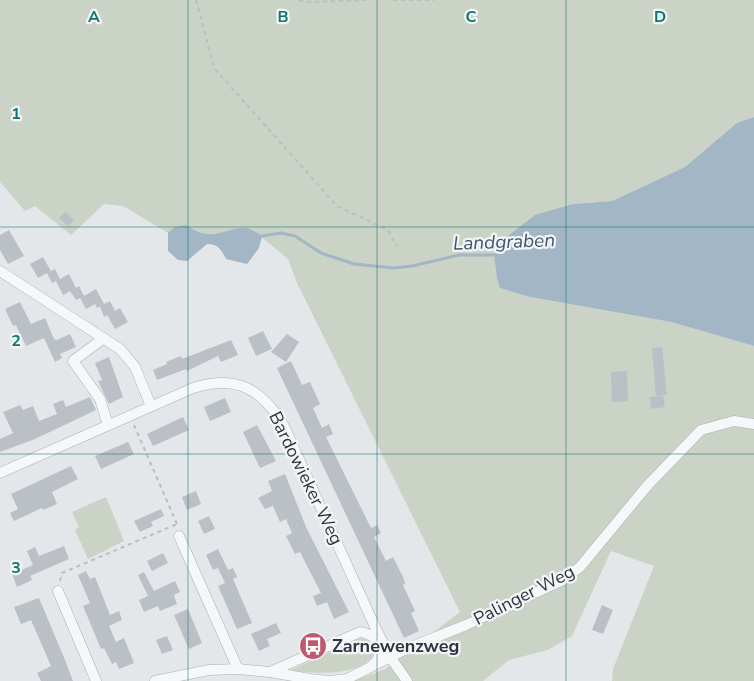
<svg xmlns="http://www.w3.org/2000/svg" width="754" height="681" viewBox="0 0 754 681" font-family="'Nunito Sans',sans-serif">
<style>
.green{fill:#cad3c6}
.water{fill:#a3b6c5}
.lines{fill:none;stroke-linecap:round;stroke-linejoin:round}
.stream{stroke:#a3b6c5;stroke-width:3}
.building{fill:#bbc0c6}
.minor-casing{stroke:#a9aeb4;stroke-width:11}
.path{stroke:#babdc2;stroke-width:2;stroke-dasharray:4 4;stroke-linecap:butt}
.minor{stroke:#f6f7f9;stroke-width:10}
.grid{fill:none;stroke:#0f766e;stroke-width:1;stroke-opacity:0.55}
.labels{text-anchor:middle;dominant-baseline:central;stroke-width:4.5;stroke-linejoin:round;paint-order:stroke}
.street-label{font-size:18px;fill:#2d3640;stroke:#f3f5f7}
.poi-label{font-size:18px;font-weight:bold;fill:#2d3640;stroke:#f3f5f7;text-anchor:start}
.water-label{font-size:19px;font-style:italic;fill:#3c5770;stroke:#f3f5f7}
.grid-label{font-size:16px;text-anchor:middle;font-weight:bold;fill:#0f766e;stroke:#f3f5f7;stroke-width:4.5;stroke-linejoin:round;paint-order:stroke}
</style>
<rect width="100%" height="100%" fill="#e4e7ea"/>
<g class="green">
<path d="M0 0H754V117L737 124 685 167 612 201 573 204 495 255 497 278 501 288 530 297 671 322 754 346V681H612L613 669 654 566 611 551 572 636 548 650 509 660 483 681H354L385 669 460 612 297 283 288 259 253 230C240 231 226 234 213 234 193 234 187 217 168 233L123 206 104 204 71 235 35 206 25 211 0 182Z"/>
<path d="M106 497 124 541 88 559 75 530 79 527 72 512Z"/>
<path d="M360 638 368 640 373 647V655C359 677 313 674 291 670Z"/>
</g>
<g class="water">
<path d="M754 117V346L671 322 530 297 500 288 497 278 494 255 504 239 535 215 573 204 612 201 685 167 737 123Z"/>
<path d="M185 225C193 229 203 235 212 234 233 233 241 220 262 236L259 248 247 264 226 259C221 249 218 244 207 244L187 261 178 260 168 251V233L175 227Z"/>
</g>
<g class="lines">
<path class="stream" d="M262 236 281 233 295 236 321 253 354 264 394 268 412 266 459 255H497"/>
</g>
<g class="building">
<path d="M65 212 74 220 68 226 59 218Z"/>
<path d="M9 230 24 256 8 264 0 250V235Z"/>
<path d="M43 257 51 271 38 278 30 264Z"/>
<path d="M55 269 60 279 69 274 76 288 79 286 84 296 96 289 104 304 110 301 115 311 120 308 128 322 115 329 107 315 104 317 100 306 97 308 95 304 86 309 80 298 76 300 70 291 63 295 56 281 52 283 47 273Z"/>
<path d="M20 302 31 324 45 318 54 339 57 340 70 334 76 347 60 354 62 358 55 362 44 338 26 346 16 325 13 326 5 309Z"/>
<path d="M263 331 272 349 256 356 248 338Z"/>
<path d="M287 334 299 342 286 362 271 352Z"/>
<path d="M231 340 238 355 221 362 218 356 187 371 186 369 157 380 153 370 167 364 166 362 181 356 182 359Z"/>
<path d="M662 347 667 395 656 396 652 348Z"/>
<path d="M109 357 123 397 109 404 98 381 102 380 95 363Z"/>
<path d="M291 361 302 385 310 382 320 404 313 408 322 428 329 424 333 434 326 437 371 528 377 525 381 533 374 537 386 561 393 557 404 579 405 584 403 585 415 611 411 613 419 631 404 638 277 368Z"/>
<path d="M627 371 628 401 612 402 611 372Z"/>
<path d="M663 396 665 407 651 409 650 397Z"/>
<path d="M90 397 96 410 35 439 0 452V439L13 433 3 412 20 405 23 410 33 406 39 421 57 414 53 404 63 400 66 407Z"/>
<path d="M225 398 231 412 210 421 204 407Z"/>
<path d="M183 417 189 430 153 446 147 434Z"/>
<path d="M257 425 276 461 260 468 243 432Z"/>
<path d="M128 442 134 454 101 469 95 456Z"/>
<path d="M71 466 78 479 52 492 57 504 43 510 42 508 14 521 10 513 18 509 11 494Z"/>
<path d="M285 474 306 527 349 612 334 619 327 602 317 606 313 596 321 593 300 552 295 554 286 536 292 533 286 519 280 522 273 506 265 509 258 498 272 491 268 481Z"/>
<path d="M196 491 201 504 187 510 182 497Z"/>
<path d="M161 509 164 516 151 522 153 526 140 532 134 521Z"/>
<path d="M209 516 215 529 204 534 198 521Z"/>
<path d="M64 546 69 559 30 576 32 580 17 587 12 574 33 565 27 551 35 547 39 556Z"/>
<path d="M218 549 228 570 233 568 237 577 233 579 252 623 237 629 218 586 225 583 218 568 213 570 206 555Z"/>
<path d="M163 553 168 563 152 571 147 561Z"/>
<path d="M86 571 90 579 95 577 110 615 119 611 122 620 109 626 116 642 124 638 134 663 119 669 116 662 112 664 104 648 101 649 83 606 90 603 78 575Z"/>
<path d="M144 572 154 591 175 581 180 592 174 595 177 604 160 611 158 606 144 612 139 600 148 596 138 575Z"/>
<path d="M39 598 65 660 73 681H41L37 673 51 666 31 620 21 624 14 607Z"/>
<path d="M602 605 613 610 603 634 592 630Z"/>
<path d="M188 609 202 643 189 649 174 615Z"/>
<path d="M276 623 281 633 267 639 270 646 259 651 251 634Z"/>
<path d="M167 636 173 650 162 654 156 640Z"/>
</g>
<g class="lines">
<g class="minor-casing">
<g id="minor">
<path d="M0 271 120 349 135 367 151 406"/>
<path d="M104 338 73 361 100 399 108 425"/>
<path d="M0 473 193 388C236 374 262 389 284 426L375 627 390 657 407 681"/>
<path d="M179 536 238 669"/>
<path d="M58 591 96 681"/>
<path d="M270 672 360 632C378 634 387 652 373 665"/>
<path d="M155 681 209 670 238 669 270 672 310 679 330 681 347 679 404 650 466 625 563 580 580 567 647 486 701 430 734 421 754 424"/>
</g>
</g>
<g class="path">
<path d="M196 0 214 68 337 206 388 230 397 247"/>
<path d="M299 0 310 2 367 0"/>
<path d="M393 0H435"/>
<path d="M134 425 177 524"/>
<path d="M60 581 62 573 177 524"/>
</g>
<use href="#minor" class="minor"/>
</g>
<path class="grid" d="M188 0V681M377 0V681M566 0V681M0 227H754M0 454H754"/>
<defs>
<g id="bus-disc" transform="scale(1.4375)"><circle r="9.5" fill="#bf5870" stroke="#f3f5f7"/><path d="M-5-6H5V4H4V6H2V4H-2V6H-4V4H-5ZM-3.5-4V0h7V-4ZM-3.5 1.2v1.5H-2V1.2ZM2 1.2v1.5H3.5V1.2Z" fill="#fff"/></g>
</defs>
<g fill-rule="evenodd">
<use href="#bus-disc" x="313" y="646"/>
</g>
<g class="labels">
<g class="street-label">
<text transform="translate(306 478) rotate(64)">Bardowieker Weg</text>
<text transform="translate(524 595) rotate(-27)">Palinger Weg</text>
</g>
<g class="poi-label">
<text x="332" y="646">Zarnewenzweg</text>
</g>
<g class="water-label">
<text transform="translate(504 242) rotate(-2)">Landgraben</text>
</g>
</g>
<g class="grid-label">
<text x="94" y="22">A</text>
<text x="283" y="22">B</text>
<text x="471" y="22">C</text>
<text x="660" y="22">D</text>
<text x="16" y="119">1</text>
<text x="16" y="346">2</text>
<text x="16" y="573">3</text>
</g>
</svg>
